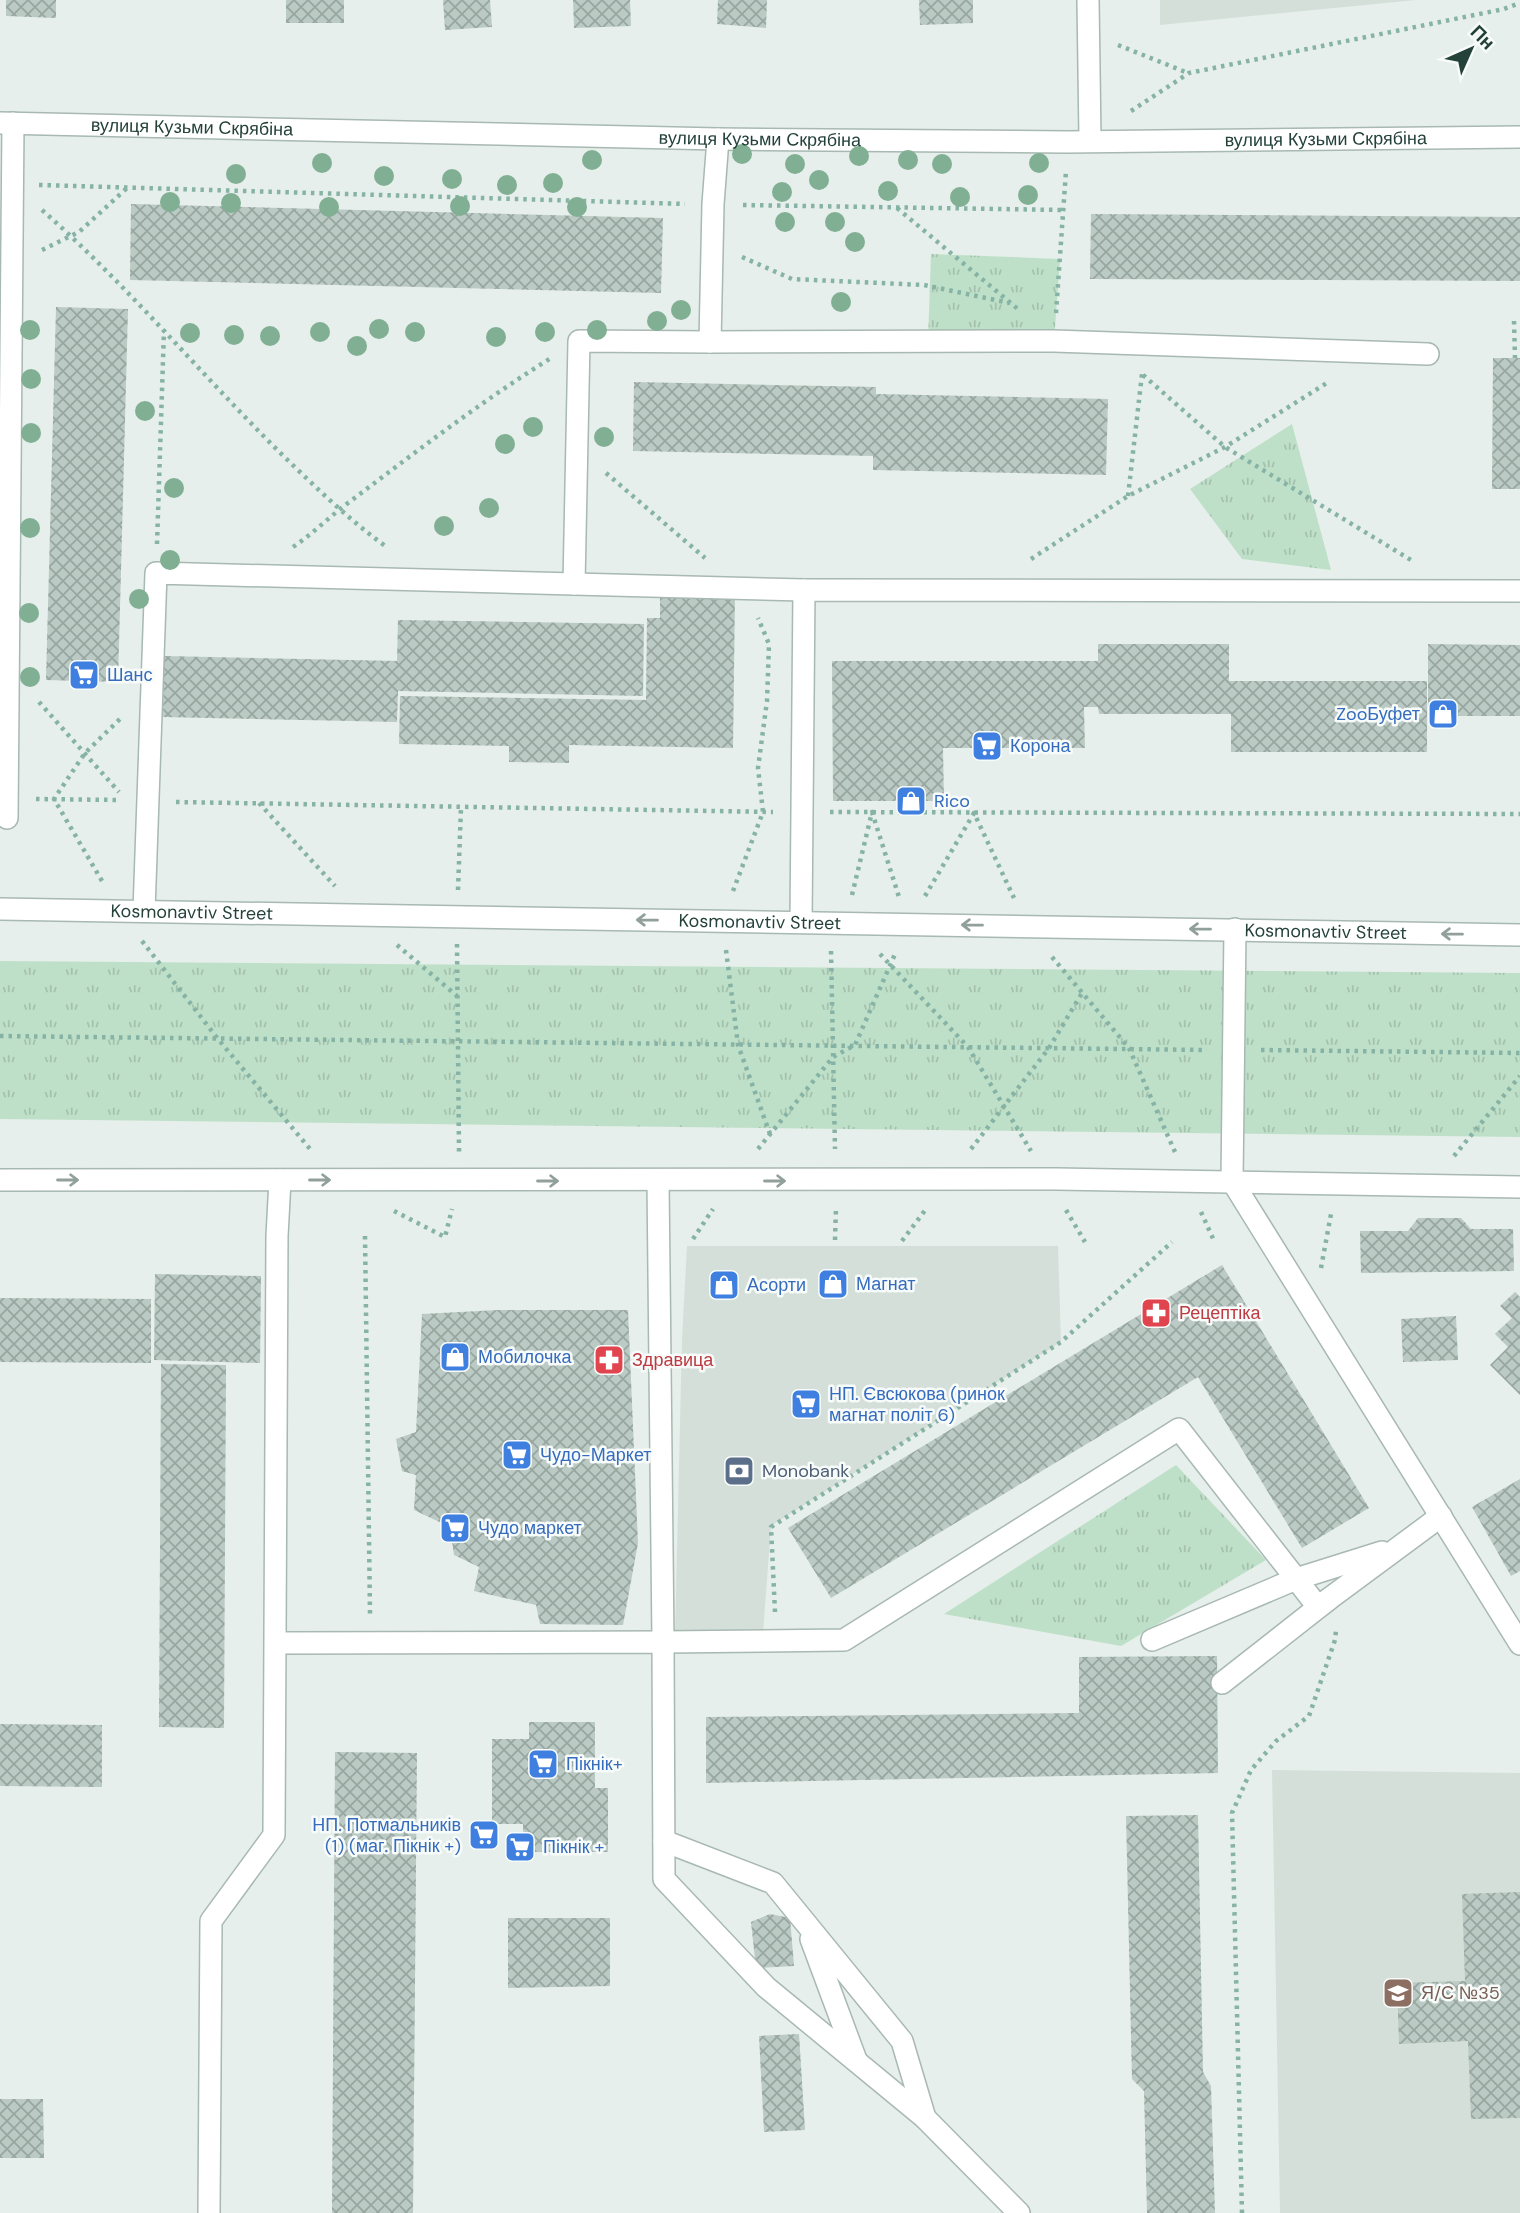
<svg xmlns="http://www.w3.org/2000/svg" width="1520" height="2213" viewBox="0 0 1520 2213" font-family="'DM Sans',sans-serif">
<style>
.built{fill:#d4dfda}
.grass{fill:url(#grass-tufts)}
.building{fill:url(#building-cross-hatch)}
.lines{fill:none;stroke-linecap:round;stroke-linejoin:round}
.minor-casing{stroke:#a8b8b2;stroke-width:24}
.path{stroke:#86b3a5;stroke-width:4.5;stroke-dasharray:3.5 5;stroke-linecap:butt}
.minor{stroke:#fff;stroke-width:21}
.tree{fill:#80af93}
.oneway{stroke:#92a09c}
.labels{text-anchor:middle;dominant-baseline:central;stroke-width:5;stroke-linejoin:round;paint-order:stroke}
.street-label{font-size:18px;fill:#24423a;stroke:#f7fbf9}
.shop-label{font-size:18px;fill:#366cbe;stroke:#f7fbf9;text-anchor:start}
.health-label{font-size:18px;fill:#be3a42;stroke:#f7fbf9;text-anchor:start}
.service-label{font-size:18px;fill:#4e5e75;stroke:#f7fbf9;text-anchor:start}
.education-label{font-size:18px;fill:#785e54;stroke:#f7fbf9;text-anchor:start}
</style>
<defs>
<pattern id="grass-tufts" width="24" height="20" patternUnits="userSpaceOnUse" patternTransform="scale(1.75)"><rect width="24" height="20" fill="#bfe0c8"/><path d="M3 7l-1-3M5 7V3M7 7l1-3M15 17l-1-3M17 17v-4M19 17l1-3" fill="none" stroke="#a4c1ad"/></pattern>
<pattern id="building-cross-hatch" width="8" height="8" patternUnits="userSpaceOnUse" patternTransform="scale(1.75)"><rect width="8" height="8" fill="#bbcac4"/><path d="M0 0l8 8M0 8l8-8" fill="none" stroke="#98a6a0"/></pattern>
</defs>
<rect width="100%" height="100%" fill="#e6efeb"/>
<g class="built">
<path d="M1160 0H1416L1160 25Z"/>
<path d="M687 1246H1058L1061 1342 771 1526 763 1633 675 1636 682 1339Z"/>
<path d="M1272 1770 1520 1773V2213H1280Z"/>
</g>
<g class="grass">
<path d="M931 254 1060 259 1054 341H928Z"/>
<path d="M1292 424 1331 570 1242 559 1190 489Z"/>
<path d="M0 961 1520 973V1137L0 1119Z"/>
<path d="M1176 1465 1266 1560 1121 1646 944 1614Z"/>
</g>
<g class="building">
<path d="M6 0H56V18L6 16Z"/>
<rect x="286" y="0" width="58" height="23"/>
<path d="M443 0H490L492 27 445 30Z"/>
<path d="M573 0H630L631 26 574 28Z"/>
<path d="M718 0H767L766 28 717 24Z"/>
<path d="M919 0H973V23L920 25Z"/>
<path d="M131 204 663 218 661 293 130 280Z"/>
<path d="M1091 214 1520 217V281L1090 279Z"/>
<path d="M56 307 128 309 118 682 46 680Z"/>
<path d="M1493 358H1520V489H1492Z"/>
<path d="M634 382 876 387V394L1108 399 1106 475 873 470V456L633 451Z"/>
<path d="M660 594 735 595 733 748 569 745V763L509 762V746L399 744 400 696 646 700 647 618H660Z"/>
<path d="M398 620 644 624 643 696 398 691 397 722 163 717 164 656 397 661Z"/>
<path d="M1098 644H1229V681H1427V752H1231V714H1099L1098 707H1084L1085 748H943L944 801H833L832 661H1098Z"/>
<path d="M1428 644 1520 645V716H1428Z"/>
<path d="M1418 1218H1461L1471 1229H1513L1514 1271 1361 1273 1360 1231H1408Z"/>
<path d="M1222 1265 1369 1508 1302 1548 1198 1377 831 1598 788 1528Z"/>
<path d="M155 1274 261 1276 260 1363 154 1360Z"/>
<path d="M1515 1292 1520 1297V1395L1490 1365 1508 1347 1495 1334 1512 1318 1500 1306Z"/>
<path d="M0 1298 151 1299V1363L0 1362Z"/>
<path d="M498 1310H628L638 1543 623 1625 540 1624 536 1605 474 1591 479 1567 454 1555 450 1527 414 1510 416 1475 402 1471 396 1439 416 1432 422 1314Z"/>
<path d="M1456 1316 1458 1360 1403 1362 1401 1319Z"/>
<path d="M161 1364 226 1365 224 1728 159 1727Z"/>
<path d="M1520 1479V1571L1511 1576 1472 1507Z"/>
<path d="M1217 1656 1218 1773 706 1783V1717L1079 1713V1657Z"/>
<path d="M529 1722H595V1788H608V1852H524L523 1824H492V1739H529Z"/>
<path d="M0 1724 102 1725V1787L0 1786Z"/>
<path d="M335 1752 417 1753 413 2213H332Z"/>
<path d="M1198 1815 1203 2072 1211 2086 1215 2213H1147L1144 2091 1132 2079 1126 1816Z"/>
<path d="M1520 1892V2118L1471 2119 1468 2041 1399 2044 1397 1983 1465 1981 1462 1894Z"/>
<path d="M770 1914 790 1918 794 1966 756 1968 751 1922Z"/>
<path d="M508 1918H610V1986L508 1988Z"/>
<path d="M799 2034 805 2130 764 2132 759 2036Z"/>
<path d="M0 2099H43L44 2158H0Z"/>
</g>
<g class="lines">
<g class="minor-casing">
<g id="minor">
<path d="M1088 0 1090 139"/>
<path id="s1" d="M0 123 718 139 1067 142 1520 137"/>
<path d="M718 139 713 204 710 342 1054 341 1428 354"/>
<path d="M574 584 804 590"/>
<path d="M7 818 13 123"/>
<path id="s2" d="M0 909 1520 935"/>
<path d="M144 911 156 573 574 584 579 341 710 342"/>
<path d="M801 922 804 590 1520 591"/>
<path d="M1235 929 1232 1181 1520 1644"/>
<path d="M0 1180 1057 1179 1520 1187"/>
<path d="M658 1181 663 1642 844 1640 1179 1429 1318 1607 1441 1516"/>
<path d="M1152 1640 1296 1579 1382 1552"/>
<path d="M276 1643 663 1642 664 1879 766 1987 925 2118 1019 2213"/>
<path d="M1222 1683 1329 1599"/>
<path d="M664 1841 773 1883 902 2041 925 2118"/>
<path d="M811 1939 856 2060"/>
<path d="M209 2213 211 1921 274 1835 277 1236 280 1180"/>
</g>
</g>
<g class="path">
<path d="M1118 45 1188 73"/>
<path d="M1131 111 1189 73 1504 9 1520 3"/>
<path d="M39 185 685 204"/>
<path d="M743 205 1064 210"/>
<path d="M897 208 1019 310"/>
<path d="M42 210C134 291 211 387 300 472 328 499 356 525 388 548"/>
<path d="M42 250 79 232 127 188"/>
<path d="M742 257 792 279 924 285 1010 303"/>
<path d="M1056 313 1066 171"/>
<path d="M1514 321 1515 358"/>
<path d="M1143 375 1225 447 1411 560"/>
<path d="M606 473 705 558"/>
<path d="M1128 496 1142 374"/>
<path d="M157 544 164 330"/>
<path d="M293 547C314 533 331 515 352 500 417 451 482 401 551 358"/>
<path d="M1031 559 1128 496 1225 447 1330 381"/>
<path d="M39 702 119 792"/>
<path d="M36 799 118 800"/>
<path d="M176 802 773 812"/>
<path d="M259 803 335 886"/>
<path d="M830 812 1520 814"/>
<path d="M102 881 54 799 85 753 121 718"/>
<path d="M458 890 461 807"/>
<path d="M733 891 763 812 758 768 767 701 769 644 758 618"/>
<path d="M852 895 872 812 899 897"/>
<path d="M925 896 974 813 1014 898"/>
<path d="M142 941 218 1039 310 1149"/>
<path d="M457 944 459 1152"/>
<path d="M397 945 457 996"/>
<path d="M726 950 738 1045 770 1134"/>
<path d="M831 951 835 1149"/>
<path d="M880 954 968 1047 1031 1151"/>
<path d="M1052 957 1129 1048 1175 1152"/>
<path d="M0 1036 1207 1050"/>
<path d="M1261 1050 1520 1053"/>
<path d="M758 1149 833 1057 855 1045 895 954"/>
<path d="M971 1149 1049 1048 1082 993"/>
<path d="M1454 1156 1520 1076"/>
<path d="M1066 1210 1085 1242"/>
<path d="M394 1211 445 1237 452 1209"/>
<path d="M1201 1212 1215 1243"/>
<path d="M365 1236 370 1614"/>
<path d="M693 1239 713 1209"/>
<path d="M835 1240 836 1207"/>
<path d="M902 1241 926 1209"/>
<path d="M1321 1268 1331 1214 1333 1213"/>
<path d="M775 1612 771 1527 1061 1342 1172 1242"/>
<path d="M1242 2213 1232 1813 1251 1770 1276 1741 1309 1716 1335 1640 1336 1630"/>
</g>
<use href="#minor" class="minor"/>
</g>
<g class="tree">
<circle cx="742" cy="154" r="10"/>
<circle cx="859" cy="156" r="10"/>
<circle cx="592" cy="160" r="10"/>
<circle cx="908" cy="160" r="10"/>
<circle cx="322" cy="163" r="10"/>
<circle cx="1039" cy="163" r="10"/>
<circle cx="795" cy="164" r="10"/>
<circle cx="942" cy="164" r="10"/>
<circle cx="236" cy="174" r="10"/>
<circle cx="384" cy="176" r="10"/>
<circle cx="452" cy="179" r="10"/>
<circle cx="819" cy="180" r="10"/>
<circle cx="553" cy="183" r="10"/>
<circle cx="507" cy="185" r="10"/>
<circle cx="888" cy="191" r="10"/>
<circle cx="782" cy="192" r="10"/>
<circle cx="1028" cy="195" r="10"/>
<circle cx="960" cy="197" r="10"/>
<circle cx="170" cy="202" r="10"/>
<circle cx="231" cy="203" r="10"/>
<circle cx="460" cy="206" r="10"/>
<circle cx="329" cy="207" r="10"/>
<circle cx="577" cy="207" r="10"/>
<circle cx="785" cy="222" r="10"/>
<circle cx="835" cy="222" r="10"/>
<circle cx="855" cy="242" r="10"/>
<circle cx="841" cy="302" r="10"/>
<circle cx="681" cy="310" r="10"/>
<circle cx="657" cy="321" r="10"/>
<circle cx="379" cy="329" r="10"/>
<circle cx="30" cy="330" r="10"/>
<circle cx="597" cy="330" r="10"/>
<circle cx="320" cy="332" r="10"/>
<circle cx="415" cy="332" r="10"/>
<circle cx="545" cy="332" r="10"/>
<circle cx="190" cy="333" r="10"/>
<circle cx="234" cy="335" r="10"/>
<circle cx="270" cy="336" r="10"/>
<circle cx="496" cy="337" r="10"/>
<circle cx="357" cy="346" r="10"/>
<circle cx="31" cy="379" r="10"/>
<circle cx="145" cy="411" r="10"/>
<circle cx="533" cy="427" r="10"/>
<circle cx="31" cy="433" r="10"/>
<circle cx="604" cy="437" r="10"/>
<circle cx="505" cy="444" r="10"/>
<circle cx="174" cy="488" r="10"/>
<circle cx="489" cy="508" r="10"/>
<circle cx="444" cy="526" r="10"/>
<circle cx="30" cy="528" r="10"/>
<circle cx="170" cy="560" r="10"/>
<circle cx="139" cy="599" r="10"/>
<circle cx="29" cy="613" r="10"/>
<circle cx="30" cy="677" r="10"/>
</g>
<defs><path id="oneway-shaft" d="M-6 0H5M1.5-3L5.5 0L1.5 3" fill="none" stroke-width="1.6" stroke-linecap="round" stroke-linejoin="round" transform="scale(1.75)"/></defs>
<g class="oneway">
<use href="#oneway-shaft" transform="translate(647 920) rotate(-179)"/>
<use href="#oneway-shaft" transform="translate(972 925) rotate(-179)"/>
<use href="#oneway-shaft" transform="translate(1200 929) rotate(-179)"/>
<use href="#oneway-shaft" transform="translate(1452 934) rotate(-179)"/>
<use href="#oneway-shaft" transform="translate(68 1180)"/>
<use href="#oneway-shaft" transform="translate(320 1180)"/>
<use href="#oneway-shaft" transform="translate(548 1181)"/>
<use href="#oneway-shaft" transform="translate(775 1181)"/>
</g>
<defs>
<g id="supermarket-square" transform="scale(1.575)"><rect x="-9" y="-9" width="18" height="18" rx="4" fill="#3f7fe0" stroke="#f7fbf9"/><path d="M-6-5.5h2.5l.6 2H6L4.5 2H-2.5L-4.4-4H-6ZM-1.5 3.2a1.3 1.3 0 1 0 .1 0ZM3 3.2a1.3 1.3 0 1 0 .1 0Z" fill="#fff"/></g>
<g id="shop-square" transform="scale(1.575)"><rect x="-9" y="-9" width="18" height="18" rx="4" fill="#3f7fe0" stroke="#f7fbf9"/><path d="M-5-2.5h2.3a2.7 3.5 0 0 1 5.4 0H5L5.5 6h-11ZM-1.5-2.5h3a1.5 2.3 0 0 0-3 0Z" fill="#fff"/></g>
<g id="pharmacy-square" transform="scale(1.575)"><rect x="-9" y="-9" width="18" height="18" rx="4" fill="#e0444e" stroke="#f7fbf9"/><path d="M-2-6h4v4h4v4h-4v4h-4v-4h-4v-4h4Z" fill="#fff"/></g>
<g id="bank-square" transform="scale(1.575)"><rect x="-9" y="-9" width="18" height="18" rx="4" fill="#5c6f8a" stroke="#f7fbf9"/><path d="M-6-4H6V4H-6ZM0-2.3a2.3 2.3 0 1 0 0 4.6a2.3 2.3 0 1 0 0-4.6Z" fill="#fff"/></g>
<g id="school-square" transform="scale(1.575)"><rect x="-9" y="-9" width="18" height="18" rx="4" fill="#8d6e63" stroke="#f7fbf9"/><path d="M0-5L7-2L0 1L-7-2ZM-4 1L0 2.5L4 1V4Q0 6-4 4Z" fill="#fff"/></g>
</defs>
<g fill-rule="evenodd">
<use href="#supermarket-square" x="84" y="675"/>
<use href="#shop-square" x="1443" y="714"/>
<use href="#supermarket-square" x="987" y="746"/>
<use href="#shop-square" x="911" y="801"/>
<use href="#shop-square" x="833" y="1284"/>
<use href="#shop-square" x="724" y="1285"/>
<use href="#pharmacy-square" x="1156" y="1313"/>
<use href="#shop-square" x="455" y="1357"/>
<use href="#pharmacy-square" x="609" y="1360"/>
<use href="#supermarket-square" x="806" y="1404"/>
<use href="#supermarket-square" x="517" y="1455"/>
<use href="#bank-square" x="739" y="1471"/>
<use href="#supermarket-square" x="455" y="1528"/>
<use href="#supermarket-square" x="543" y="1764"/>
<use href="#supermarket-square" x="484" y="1835"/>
<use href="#supermarket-square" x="520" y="1847"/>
<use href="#school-square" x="1398" y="1993"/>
</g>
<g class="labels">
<g class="street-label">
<text stroke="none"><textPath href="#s1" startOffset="192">вулиця Кузьми Скрябіна</textPath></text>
<text stroke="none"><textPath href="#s1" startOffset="760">вулиця Кузьми Скрябіна</textPath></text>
<text stroke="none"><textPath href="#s1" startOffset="1326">вулиця Кузьми Скрябіна</textPath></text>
<text stroke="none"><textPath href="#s2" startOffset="192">Kosmonavtiv Street</textPath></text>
<text stroke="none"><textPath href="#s2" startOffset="760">Kosmonavtiv Street</textPath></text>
<text stroke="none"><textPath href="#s2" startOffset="1326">Kosmonavtiv Street</textPath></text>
</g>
<g class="shop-label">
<text x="107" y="675">Шанс</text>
<text x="1420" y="714" text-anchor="end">ZooБуфет</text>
<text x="1010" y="746">Корона</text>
<text x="934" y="801">Rico</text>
<text x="856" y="1284">Магнат</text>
<text x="747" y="1285">Асорти</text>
<text x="478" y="1357">Мобилочка</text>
<text x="829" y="1394">НП. Євсюкова (ринок<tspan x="829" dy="21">магнат політ 6)</tspan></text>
<text x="540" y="1455">Чудо-Маркет</text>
<text x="478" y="1528">Чудо маркет</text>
<text x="566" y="1764">Пікнік+</text>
<text x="461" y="1825" text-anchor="end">НП. Потмальників<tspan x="461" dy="21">(1) (маг. Пікнік +)</tspan></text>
<text x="543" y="1847">Пікнік +</text>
</g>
<g class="health-label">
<text x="1179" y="1313">Рецептіка</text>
<text x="632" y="1360">Здравица</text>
</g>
<g class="service-label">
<text x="762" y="1471">Monobank</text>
</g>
<g class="education-label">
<text x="1421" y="1993">Я/С №35</text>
</g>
</g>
<g transform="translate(1471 49) rotate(45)" stroke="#f7fbf9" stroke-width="5" paint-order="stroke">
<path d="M0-5L12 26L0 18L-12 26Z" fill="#24423a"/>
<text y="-10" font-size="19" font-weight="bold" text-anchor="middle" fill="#24423a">Пн</text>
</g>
</svg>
